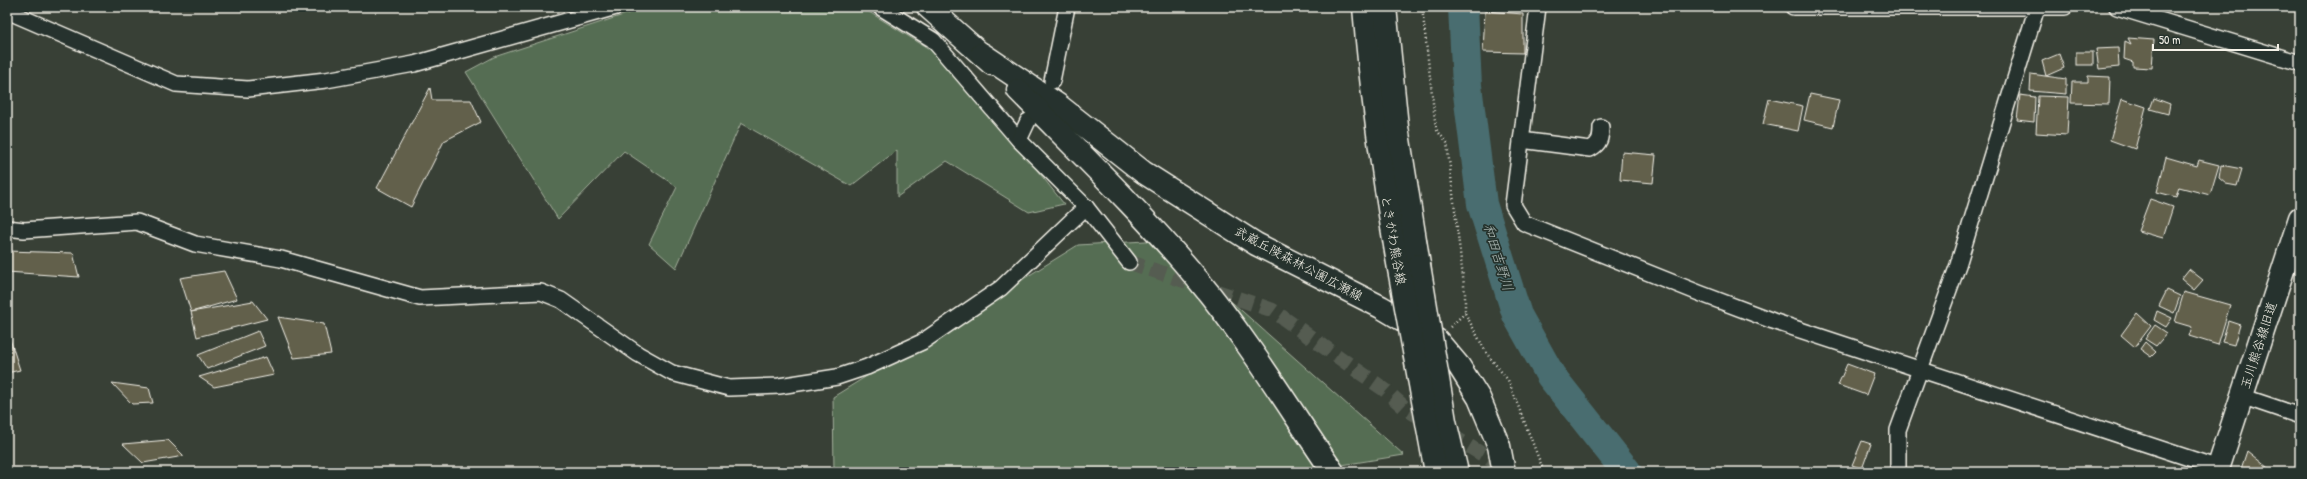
<svg xmlns="http://www.w3.org/2000/svg" width="2307" height="479" viewBox="0 0 2307 479" font-family="'Patrick Hand','Klee One',sans-serif">
<style>
.green{fill:#556d52;stroke:#a4af9d}
.lines{fill:none;stroke-linecap:round;stroke-linejoin:round}
.river{stroke:#496d6f;stroke-width:30}
.building{fill:#62604c;stroke:#f4f1e8}
.street-tunnel{stroke:#545b51;stroke-width:15;stroke-dasharray:15 8;stroke-linecap:butt}
.street-casing{stroke:#f4f1e8;stroke-width:18}
.secondary-casing{stroke:#f4f1e8;stroke-width:25}
.path{stroke:#f4f1e8;stroke-width:2.5;stroke-dasharray:1 3;stroke-linecap:butt}
.street{stroke:#26332d;stroke-width:15}
.secondary{stroke:#26332d;stroke-width:22}
.secondary-bridge-casing{stroke:#f4f1e8;stroke-width:25;stroke-linecap:butt}
.secondary-bridge{stroke:#26332d;stroke-width:22}
.labels{text-anchor:middle;dominant-baseline:central;stroke-width:3.5;stroke-linejoin:round;paint-order:stroke}
.street-label{font-size:13px;fill:#f4f1e8;stroke:#26332d}
.water-label{font-size:14px;font-style:italic;fill:#b0bcb8;stroke:#26332d}
</style>
<rect width="100%" height="100%" fill="#384036"/>
<filter id="ink" filterUnits="userSpaceOnUse"><feTurbulence type="fractalNoise" baseFrequency=".025" numOctaves="2"/><feDisplacementMap in="SourceGraphic" scale="8" xChannelSelector="R" yChannelSelector="G"/><feConvolveMatrix kernelMatrix="1 2 1 2 8 2 1 2 1" color-interpolation-filters="sRGB"/></filter>
<g filter="url(#ink)">
<g class="green">
<path d="M648 7H861L952 63 1064 204 1029 212 947 161 897 197V150L851 186 741 123 676 268 649 244 677 187 624 151 558 219 466 72 494 57Z"/>
<path d="M1162 240 1404 455 1298 472H834L833 397 1078 245Z"/>
</g>
<g class="lines">
<path class="river" d="M1463 7 1467 86 1482 204 1517 315 1551 376 1627 472"/>
</g>
<g class="building">
<path d="M1485 11 1523 14V53L1483 52Z"/>
<path d="M2128 38 2154 40 2152 68 2133 67V62L2124 59 2125 41 2131 44Z"/>
<path d="M2118 48 2119 67 2099 69 2096 49Z"/>
<rect x="2076" y="52" width="17" height="13"/>
<path d="M2059 54 2064 68 2046 76 2042 61Z"/>
<path d="M2031 74 2066 79V94L2030 91Z"/>
<path d="M2088 76 2110 77 2109 104 2071 103 2072 82H2088Z"/>
<path d="M430 88 432 100H471L481 122 444 141 411 207 377 188Z"/>
<path d="M1810 94 1839 100 1833 127 1804 120Z"/>
<path d="M2020 95 2035 97 2034 122 2017 120Z"/>
<path d="M2038 96 2069 97 2067 135 2036 133Z"/>
<path d="M2154 98 2170 104 2168 114 2150 109Z"/>
<path d="M1769 99 1803 106 1798 131 1763 124Z"/>
<path d="M2122 99 2146 107 2135 149 2110 140Z"/>
<path d="M1622 152 1656 155 1653 183 1620 180Z"/>
<path d="M2166 157 2197 166 2199 160 2219 165 2210 195 2179 187 2176 197 2157 192Z"/>
<path d="M2221 165 2242 169 2237 186 2226 184 2219 178Z"/>
<path d="M2150 199 2173 207 2163 238 2138 231Z"/>
<path d="M7 251 73 253 79 277 7 272Z"/>
<path d="M2189 269 2203 280 2194 290 2181 279Z"/>
<path d="M224 271 237 299 191 312 180 278Z"/>
<path d="M2167 290 2180 296 2174 313 2159 306Z"/>
<path d="M2184 292 2230 305 2218 345 2189 336 2192 327 2175 322Z"/>
<path d="M253 301 267 319 197 337 191 312Z"/>
<path d="M2157 311 2172 318 2166 327 2154 320Z"/>
<path d="M2137 313 2151 326 2135 347 2121 335Z"/>
<path d="M278 317 324 324 331 354 294 358Z"/>
<path d="M2228 321 2240 325 2234 345 2222 342Z"/>
<path d="M2155 325 2167 333 2156 346 2145 339Z"/>
<path d="M7 330 20 370 7 373Z"/>
<path d="M258 331 265 346 207 369 198 355Z"/>
<path d="M2145 342 2156 352 2151 357 2140 349Z"/>
<path d="M266 357 274 375 214 387 199 377Z"/>
<path d="M1847 364 1874 374 1866 395 1838 385Z"/>
<path d="M112 383 149 388 153 403 132 404Z"/>
<path d="M168 440 184 456 143 463 123 444Z"/>
<path d="M1862 441 1871 444 1862 469 1852 465Z"/>
<path d="M2247 451 2273 472H2240Z"/>
</g>
<g class="lines">
<path class="street-tunnel" d="M1129 262 1272 310 1385 390 1405 408 1507 469"/>
<g class="street-casing">
<g id="street">
<path d="M880 7 933 40 1019 140 1086 207 1129 262"/>
<path d="M1538 7 1513 205 1524 223 1699 293 1773 321 2219 468"/>
<path d="M1793 7H2065"/>
<path d="M2117 7 2300 63"/>
<path d="M7 11 176 84 248 89 326 80 414 64 616 7"/>
<path d="M1052 81 1067 7"/>
<path d="M1019 140 1028 121"/>
<path d="M1521 140 1590 149C1600 144 1601 138 1601 127"/>
<path d="M7 228 24 230 137 222 195 244 281 259 420 298 541 292 561 300 638 354 672 373 729 388 779 386 837 377 867 367 922 342 1001 288 1086 207"/>
<path d="M2241 396 2300 416"/>
<path d="M1898 472V430L1958 265 2037 7"/>
</g>
</g>
<g class="secondary-casing">
<g id="secondary">
<path d="M928 7 992 64"/>
<path d="M1364 7C1371 95 1384 182 1399 269"/>
<path d="M1385 7 1397 127 1419 265"/>
<path d="M982 54 1058 105 1143 172 1256 244 1381 307 1437 340 1459 366 1479 398 1499 446 1504 472"/>
<path d="M1018 90C1079 152 1143 213 1199 281 1248 340 1289 408 1333 472"/>
<path d="M2217 472 2300 218"/>
</g>
</g>
<g class="path">
<path d="M1422 7 1436 129 1447 143 1465 294V313L1487 354 1508 380 1544 472"/>
<path d="M1450 327 1465 313"/>
</g>
<use href="#street" class="street"/>
<use href="#secondary" class="secondary"/>
<g class="secondary-bridge-casing">
<g id="secondary-bridge">
<path d="M1419 265 1445 421 1457 472"/>
<path d="M1399 269 1436 472"/>
</g>
</g>
<use href="#secondary-bridge" class="secondary-bridge"/>
</g>
</g>
<g class="labels">
<g class="street-label">
<text transform="translate(1394 240) rotate(80)">ときがわ熊谷線</text>
<text transform="translate(1299 263) rotate(28)">武蔵丘陵森林公園広瀬線</text>
<text transform="translate(2258 345) rotate(-72)">玉川熊谷線旧道</text>
</g>
<g class="water-label">
<text transform="translate(1499 257) rotate(73)">和田吉野川</text>
</g>
</g>
<rect width="2307" height="479" fill="none" stroke="#26332d" stroke-width="24"/>
<rect x="12" y="12" width="2283" height="455" fill="none" stroke="#f4f1e8" stroke-width="1.5" filter="url(#ink)"/>
<path d="M2153 44v6h125v-6" fill="none" stroke="#f4f1e8" stroke-width="2"/>
<text x="2159" y="44" font-size="12" fill="#f4f1e8" stroke="#26332d" stroke-width="3" paint-order="stroke">50 m</text>
</svg>
